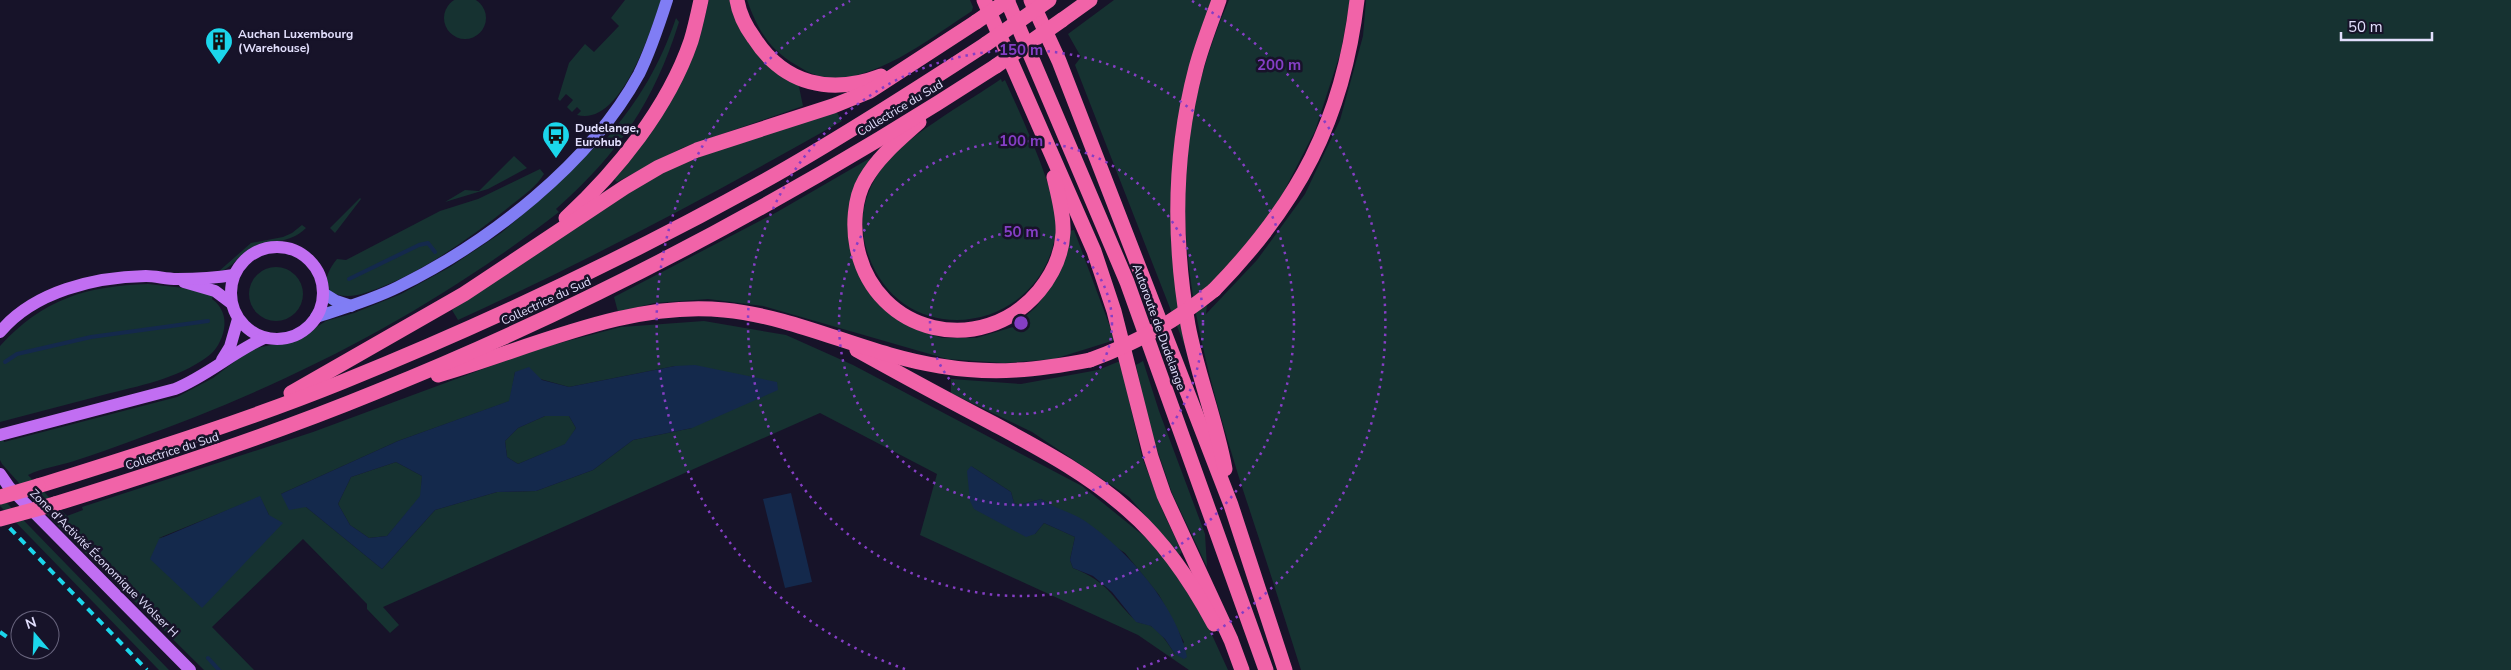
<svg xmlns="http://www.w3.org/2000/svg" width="2511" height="670" viewBox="0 0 2511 670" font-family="'Nunito Sans',sans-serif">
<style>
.green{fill:#163231;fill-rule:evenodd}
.water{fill:#14294c;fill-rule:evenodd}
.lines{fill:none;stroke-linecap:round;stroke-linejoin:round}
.stream{stroke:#14294c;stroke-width:4}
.secondary{stroke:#807df4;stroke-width:12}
.primary{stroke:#c16ef2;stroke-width:12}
.motorway{stroke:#f163a8;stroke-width:15}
.rail{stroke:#1bd6eb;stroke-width:4;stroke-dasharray:8 6;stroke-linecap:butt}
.motorway-bridge{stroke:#f163a8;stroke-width:15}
.ring{fill:none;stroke:#853ec5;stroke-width:2.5;stroke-dasharray:2.5 5}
.labels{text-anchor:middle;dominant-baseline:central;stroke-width:5;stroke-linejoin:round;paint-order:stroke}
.poi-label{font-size:12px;font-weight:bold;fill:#e1defc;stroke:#171329;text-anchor:start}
.street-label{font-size:12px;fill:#e1defc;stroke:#171329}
.centre{fill:#853ec5;stroke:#171329;stroke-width:2.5}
.ring-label{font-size:15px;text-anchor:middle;font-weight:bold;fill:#853ec5;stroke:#171329;stroke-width:5;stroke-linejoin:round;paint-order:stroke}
</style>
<rect width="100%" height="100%" fill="#171329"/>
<g class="green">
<circle cx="465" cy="18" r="21"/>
<path d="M625 0H661C650 32 621 127 577 115L581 111 577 107 572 112 567 107 573 100 566 94 560 101 558 99 569 63 585 44 594 52 619 26 611 18Z"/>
<path d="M709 0H733L741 27 798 82 803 106 682 148 617 182 612 177 700 37Z"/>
<path d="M747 0H970L973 7 972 11C931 37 864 93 813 74 807 72 802 68 796 65 768 48 758 30 747 0Z"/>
<path d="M1114 0H1214L1179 118 1186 349 1075 65 1081 57 1068 34Z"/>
<path d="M1229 0H1350L1341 51 1315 131 1281 197 1248 243 1209 285 1206 314 1257 260 1305 194 1340 120 1363 36 1366 0H2511V670H1301C1282 610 1263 550 1243 490 1214 397 1186 304 1185 206 1185 192 1184 178 1185 164 1191 108 1206 52 1229 0Z"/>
<path d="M676 18 679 22C654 102 619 153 556 209L559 212C445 300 328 364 195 417 155 432 115 448 74 461 59 466 42 468 28 475L67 516 83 510 82 507 313 432 537 349 621 327 704 321 786 335 853 365 1082 486 1145 537 1169 564 1207 624 1228 670H1189L1138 635 920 535 937 474 820 413 383 607 399 625 390 633 367 609V604L303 539 212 627 254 670H204L52 520 2 464 0 460V427L4 442 177 397 213 378 251 349 296 340 326 321 354 313 401 294 450 267 501 233 546 195 598 144 603 143 607 138C639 100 660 65 676 18ZM675 366 692 428 633 440 593 470 536 491 497 492 435 510 382 569 306 507 281 494 398 441 510 401 515 372 569 387ZM971 466 1011 492 1014 503 1019 505 1041 499 1125 553 1159 595 1184 642 1175 654C1168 644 1160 630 1149 625 1144 623 1138 624 1135 620 1109 595 1110 583 1073 568L1070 560 1075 537 1044 523 1035 534ZM260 497 269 515 159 538Z"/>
<path d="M1001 79 1002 82 1005 80C1020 113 1035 146 1047 181 1051 192 1057 206 1057 217 1055 333 901 360 867 251 858 222 863 198 879 172 898 140 968 102 1001 79Z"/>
<path d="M836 111 842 121C717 192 590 260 458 320L452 310 638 185 701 154Z"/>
<path d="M514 156 527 168 488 189 445 202 465 190 479 191Z"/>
<path d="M872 157 854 188 848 219 875 299 912 328 942 338H976L1013 327 1036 307 1059 275 1069 231 1074 230 1115 340 1054 359 1004 363 947 359 763 306 708 299 654 303 618 312 614 297 777 212Z"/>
<path d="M540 169 544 174C537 186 524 195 514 203 470 238 421 274 368 292 338 303 311 291 337 259L346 260 440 211 478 199Z"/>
<path d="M360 198 361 199 335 233 330 228Z"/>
<path d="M302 225 306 228C287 246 271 238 251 249 238 255 232 269 218 272L251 243 283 237 292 233Z"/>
<circle cx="276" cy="294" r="27"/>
<path d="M148 284 193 289 213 296 212 299C222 306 226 317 224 329 222 340 216 351 207 357 177 379 138 386 103 395 69 404 34 413 0 422V346C43 299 86 286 148 284Z"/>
<path d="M1120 361 1142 457 1164 514 1182 552 1179 555 1129 497 1032 432 951 393V379L1021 384 1098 370Z"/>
<path d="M1143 361 1159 411 1205 534 1207 567 1172 493 1149 426 1136 365Z"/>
<path d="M545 416H569L576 428 566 444 518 464 507 457 505 441 518 428Z"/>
<path d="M396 462 422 476 421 496 387 536 369 538 350 525 338 504 351 477Z"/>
<path d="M0 496 169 670H159L0 506Z"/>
</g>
<g class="water">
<path d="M695 365 777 382 778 390 692 428 633 440 593 470 536 491 497 492 435 510 382 569 306 507 289 510 281 494 398 441 509 401 515 372 529 367 542 380 569 387 675 366ZM545 416H569L576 428 565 444 518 464 507 457 505 441 518 428ZM396 462 422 476 420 496 387 536 369 538 350 525 338 504 351 477Z"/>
<path d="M971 466 1011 492 1014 503 1019 505 1041 499C1055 509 1072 512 1085 521 1127 550 1177 606 1187 657L1184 659 1175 654 1165 639 1151 626 1136 622 1112 592 1093 576 1073 568 1070 560 1075 537 1044 523 1035 534 1026 537 974 509 970 501 967 471Z"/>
<path d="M791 493 812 582 785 588 763 499Z"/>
<path d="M260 496 269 515 283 523 202 608 150 559 159 539Z"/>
</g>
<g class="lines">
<g class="stream">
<path d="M349 279 419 245 428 243 435 252"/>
<path d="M5 362 17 354 91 337 208 321"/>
<path d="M208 658 219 670"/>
</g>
<g class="secondary">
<path d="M323 293 336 301 351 306"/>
<path d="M316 317C344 308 372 300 398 287 488 243 590 164 639 74 651 50 659 25 667 0"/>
</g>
<g class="primary">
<circle cx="277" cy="293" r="46"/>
<path d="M184 282 215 291 231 303"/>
<path d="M0 332C34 291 95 277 146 276 156 276 166 279 177 279 196 279 215 278 234 275"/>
<path d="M222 360 230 347 238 319"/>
<path d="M0 435 175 389C207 376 233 352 264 338"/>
<path d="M0 474 9 487 190 670"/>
</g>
<g class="motorway">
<path d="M737 0C739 13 746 27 754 38 784 85 831 95 881 76"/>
<path d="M984 0 1094 251 1114 311 1151 457 1164 495 1231 640 1242 670"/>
<path d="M1007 0 1127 282 1266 670"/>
<path d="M1031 0 1059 61 1231 505 1285 670"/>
<path d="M1219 0C1211 23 1202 45 1196 68 1174 152 1173 240 1188 325 1197 373 1216 420 1225 469"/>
<path d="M1062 20 1090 0"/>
<path d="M919 122C899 140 878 157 865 180 854 199 853 227 857 247 875 335 982 359 1039 291 1052 275 1062 254 1063 233 1064 215 1058 194 1054 177"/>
<path d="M566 218C617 171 668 108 691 41 695 28 698 14 701 0"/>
<path d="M1214 290C1298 204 1343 120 1357 0"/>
<path d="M857 350C902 375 948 400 994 424 1040 449 1088 474 1128 510 1164 541 1192 583 1214 624"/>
<path d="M438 375C529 349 628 300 724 310 799 317 866 355 940 366 994 375 1038 370 1090 360"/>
<path d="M291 393 464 294 625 187 659 167 697 150 833 106 870 91 976 22"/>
<path d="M38 486C140 454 243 422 342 382 488 323 629 256 766 180 841 138 914 91 986 44"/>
<path d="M55 504C164 470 271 435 376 392 592 305 800 193 996 66"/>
</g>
<g class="rail">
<path d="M0 518 147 670"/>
<path d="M0 632 7 637"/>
</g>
<g class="motorway-bridge">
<path d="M976 22 1008 0"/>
<path d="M986 44 1049 0"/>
<path d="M996 66 1062 20"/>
<path d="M1090 360C1137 343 1176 321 1214 290"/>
<path d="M0 497 38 486"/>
<path d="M0 519 55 504"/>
</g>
</g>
<g class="ring">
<circle cx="1021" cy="323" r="91"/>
<circle cx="1021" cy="323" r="182"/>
<circle cx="1021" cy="323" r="273"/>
<path d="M905 669A365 365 0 0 1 850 1M1192 1A365 365 0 0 1 1137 669"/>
</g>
<defs>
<g id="building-pin" transform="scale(1.4375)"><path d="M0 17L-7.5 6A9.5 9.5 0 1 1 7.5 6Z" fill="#1bd6eb" stroke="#171329"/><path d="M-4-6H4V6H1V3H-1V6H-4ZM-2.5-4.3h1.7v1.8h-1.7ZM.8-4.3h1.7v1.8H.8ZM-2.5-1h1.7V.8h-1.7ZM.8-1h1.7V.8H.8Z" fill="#111"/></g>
<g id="bus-pin" transform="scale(1.4375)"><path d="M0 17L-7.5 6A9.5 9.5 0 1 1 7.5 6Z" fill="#1bd6eb" stroke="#171329"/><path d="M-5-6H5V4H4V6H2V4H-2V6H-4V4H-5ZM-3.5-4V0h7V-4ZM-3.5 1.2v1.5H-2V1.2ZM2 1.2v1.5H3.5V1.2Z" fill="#111"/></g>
</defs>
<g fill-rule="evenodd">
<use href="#building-pin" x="219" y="41"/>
<use href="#bus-pin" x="556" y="135"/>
</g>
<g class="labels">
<g class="poi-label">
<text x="238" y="34">Auchan Luxembourg<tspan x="238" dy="14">(Warehouse)</tspan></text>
<text x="575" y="128">Dudelange,<tspan x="575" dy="14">Eurohub</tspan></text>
</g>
<g class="street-label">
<text transform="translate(900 108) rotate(-31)">Collectrice du Sud</text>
<text transform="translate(546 301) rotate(-25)">Collectrice du Sud</text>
<text transform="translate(1159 327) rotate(70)">Autoroute de Dudelange</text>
<text transform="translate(172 451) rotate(-18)">Collectrice du Sud</text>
<text transform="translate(104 563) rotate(45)">Zone d'Activité Économique Wolser H</text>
</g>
</g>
<circle cx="1021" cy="323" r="8" class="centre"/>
<g class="ring-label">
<text x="1021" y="55">150 m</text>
<text x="1279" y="70">200 m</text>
<text x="1021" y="146">100 m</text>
<text x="1021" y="237">50 m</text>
</g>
<g transform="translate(35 635) rotate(341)"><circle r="24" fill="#171329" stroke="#68647d"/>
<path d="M0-4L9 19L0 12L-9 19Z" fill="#1bd6eb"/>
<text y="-8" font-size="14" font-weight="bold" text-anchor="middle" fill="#e1defc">N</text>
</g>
<path d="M2341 32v8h91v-8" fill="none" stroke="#e1defc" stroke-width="2.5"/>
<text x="2348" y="32" font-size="15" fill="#e1defc" stroke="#171329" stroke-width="4" paint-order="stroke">50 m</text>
</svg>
